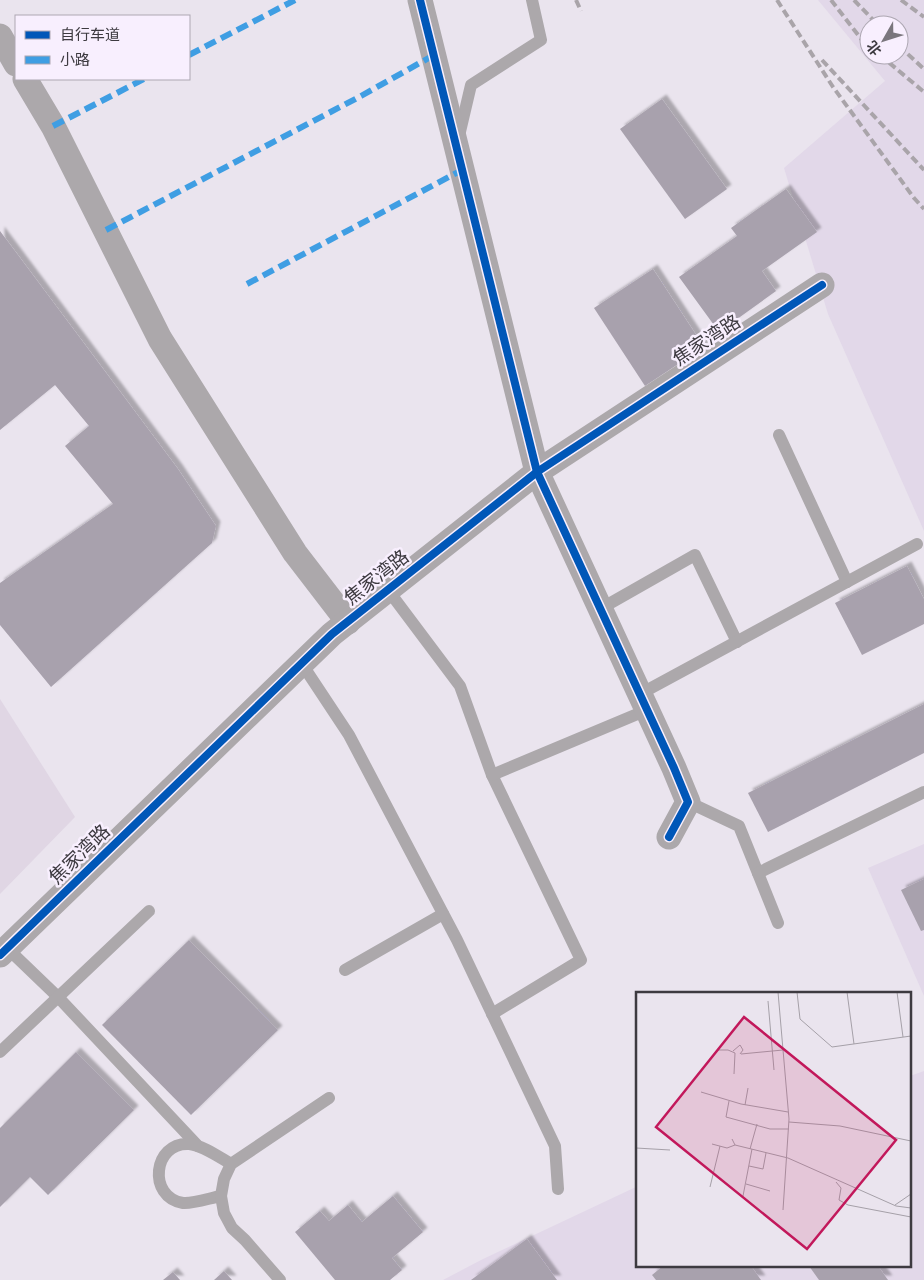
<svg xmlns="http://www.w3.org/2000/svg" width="924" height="1280" viewBox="0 0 924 1280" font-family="'Sofia Sans Condensed','Noto Sans SC',sans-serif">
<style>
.commercial{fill:#e0d6e4}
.built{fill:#e2d8e9;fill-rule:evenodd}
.building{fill:#a8a1ad;filter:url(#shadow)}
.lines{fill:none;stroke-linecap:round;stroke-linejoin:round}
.service{stroke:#aca8ab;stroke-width:12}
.minor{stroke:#aca8ab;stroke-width:25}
.rail{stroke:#a9a4a9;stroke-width:4;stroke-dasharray:8 4;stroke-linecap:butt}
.quiet{stroke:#3f9ee3;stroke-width:6;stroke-dasharray:12 6;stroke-linecap:butt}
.cycleway-casing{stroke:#f8effe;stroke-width:11}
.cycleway{stroke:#0057b8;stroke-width:8}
.labels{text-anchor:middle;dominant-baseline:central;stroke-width:5;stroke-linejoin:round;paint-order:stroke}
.street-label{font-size:19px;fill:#3d3a40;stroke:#f8effe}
.inset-road{fill:none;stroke:#a5a0a8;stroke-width:1}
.view{fill:#c2185b;fill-opacity:0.15;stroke:#c2185b;stroke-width:2.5}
.inset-edge{fill:none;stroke:#3d3a40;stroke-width:2.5}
</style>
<defs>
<filter id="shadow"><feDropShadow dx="4.5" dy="-4.5" stdDeviation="1" flood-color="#0004"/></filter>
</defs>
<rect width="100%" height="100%" fill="#eae4ee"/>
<path class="commercial" d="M0 699 75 817 0 894Z"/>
<g class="built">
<path d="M818 0H924V531L828 314 784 168 885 81ZM869 25H899V55H869Z"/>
<path d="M924 844V996L868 868Z"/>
<path d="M924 1071V1280H443L481 1260 638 1186V1266H910V1076Z"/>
</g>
<g class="building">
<path d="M662 99 727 189 685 219 620 129Z"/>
<path d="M786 189 817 232 762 271 776 291 719 332 679 277 737 236 731 228Z"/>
<path d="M0 231 178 469 216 526 212 543 51 687 0 625V583L113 504 65 446 89 426 55 385 0 430Z"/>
<path d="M653 269 704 347 645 386 594 308Z"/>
<path d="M907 566 924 599V624L862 655 835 603Z"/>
<path d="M924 704V753L768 832 748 793Z"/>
<path d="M924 879V930L921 931 901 890Z"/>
<path d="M189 940 278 1030 191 1115 102 1025Z"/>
<path d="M76 1052 134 1110 48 1195 30 1177 0 1207V1128Z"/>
<path d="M393 1196 423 1232 392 1258 402 1270 390 1280H335L295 1232 320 1211 329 1221 348 1205 362 1222Z"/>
<path d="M527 1239 557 1280H471Z"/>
<path d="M663 1266H751L761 1280H656L652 1275Z"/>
<path d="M809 1266H878L888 1280H819Z"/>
<path d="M224 1271 232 1280H214Z"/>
<path d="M173 1272 180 1280H163Z"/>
</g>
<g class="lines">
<g class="service">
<path d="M459 136 471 85 541 40 532 0"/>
<path d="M779 435 847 582"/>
<path d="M388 590 460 686 492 775 581 960 492 1014"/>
<path d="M600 609 695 555 737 642"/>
<path d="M302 664 349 735 457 940 555 1146 558 1189"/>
<path d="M640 694 917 544"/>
<path d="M492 775 647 710"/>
<path d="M688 802 739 826 778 923"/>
<path d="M758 873 924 792"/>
<path d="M7 948 58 997 198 1146"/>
<path d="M345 970 443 914"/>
<path d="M0 1052 149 911"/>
<path d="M221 1196C210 1198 193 1204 183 1203 147 1197 153 1142 189 1144 202 1145 219 1157 231 1164"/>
<path d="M280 1280 245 1240 232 1228 224 1213 221 1196 224 1179 231 1164 329 1098"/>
</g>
<g class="minor">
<path d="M420 0 537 472 674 768 688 802 669 837"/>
<path d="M0 36 16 64"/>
<path d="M25 79 53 126 160 339 295 553 348 622"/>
<path d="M0 955 332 634 537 472 822 285"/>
</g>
<g class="rail">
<path d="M576 0 581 11"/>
<path d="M777 0 833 87 914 198 924 209"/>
<path d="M831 0 862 40 869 45"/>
<path d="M854 0 878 25"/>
<path d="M901 0 924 17"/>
<path d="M899 46 924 69"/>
<path d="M880 55 924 92"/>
<path d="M822 60 924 170"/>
</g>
<g class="quiet">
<path d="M189 55 295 0"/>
<path d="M53 126 144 79"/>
<path d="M106 230 361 96 434 55"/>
<path d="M247 284 462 170"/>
</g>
<g class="cycleway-casing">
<g id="cycleway">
<path d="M420 0 537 472 674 768 688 802 669 837"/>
<path d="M0 955 332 634 537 472 822 285"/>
</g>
</g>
<use href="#cycleway" class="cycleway"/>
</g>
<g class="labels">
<g class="street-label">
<text transform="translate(707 341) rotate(-33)">焦家湾路</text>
<text transform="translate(377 578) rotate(-38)">焦家湾路</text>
<text transform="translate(80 855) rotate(-44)">焦家湾路</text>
</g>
</g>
<g transform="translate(636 992)">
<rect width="275" height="275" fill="#eae4ee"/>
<path class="inset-road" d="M142 0 153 127 147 218M161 0 164 27 196 55 275 44M211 0 218 52M261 0 267 45M132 9 138 78M81 58H92L99 61 98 82M97 59 104 53 107 58 104 62M105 62 147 58M65 100 105 112 152 120M93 109 90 125 134 137H153M109 113 112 96M153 130 204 134 275 149M96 147 99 153 152 166 260 214 275 216M76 152 91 156 99 153M0 156 34 158M114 157 121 132M113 174 127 177 130 161M200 190 205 196 203 208 212 213 275 225M110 192 134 199M74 195 84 154M107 204 116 157M259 213 275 202"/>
<path class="view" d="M108 25 260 148 171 257 20 135Z"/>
<rect width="275" height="275" class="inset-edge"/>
</g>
<rect x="15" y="15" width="175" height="65" fill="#f8effe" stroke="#ada7b2"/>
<rect x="25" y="31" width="25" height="8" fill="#0057b8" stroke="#ada7b2"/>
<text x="60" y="40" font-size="15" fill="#3d3a40">自行车道</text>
<rect x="25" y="56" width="25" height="8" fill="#3f9ee3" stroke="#ada7b2"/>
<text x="60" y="65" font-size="15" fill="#3d3a40">小路</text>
<g transform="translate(884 40) rotate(231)"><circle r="24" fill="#f8effe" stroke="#ada7b2"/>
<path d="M0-4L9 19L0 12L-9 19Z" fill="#7a767d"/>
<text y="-8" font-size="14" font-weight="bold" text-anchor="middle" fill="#3d3a40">北</text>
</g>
</svg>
